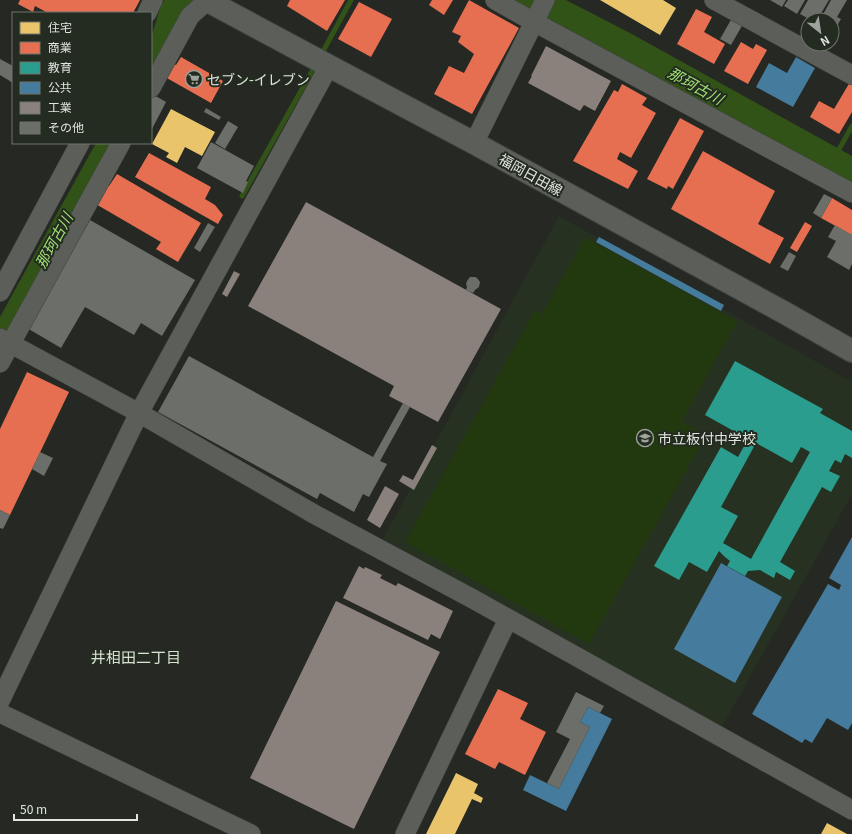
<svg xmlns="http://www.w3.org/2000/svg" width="852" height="834" viewBox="0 0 852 834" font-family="Georgia,'Noto Sans JP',serif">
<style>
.built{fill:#273121}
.green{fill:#22380e}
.water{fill:#325318}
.homes{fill:#e9c46a}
.shops{fill:#e76f51}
.schools{fill:#2a9d8f;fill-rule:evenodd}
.public{fill:#457b9d}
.industry{fill:#8a817c}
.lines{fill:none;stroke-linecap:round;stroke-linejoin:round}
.stream{stroke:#325318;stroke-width:5}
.building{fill:#6b6e69}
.street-casing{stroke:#40433f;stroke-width:20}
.secondary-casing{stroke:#40433f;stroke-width:24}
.street{stroke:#5b5e59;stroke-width:19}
.secondary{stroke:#5b5e59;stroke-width:22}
.labels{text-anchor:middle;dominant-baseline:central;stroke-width:4;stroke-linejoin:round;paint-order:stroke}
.poi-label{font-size:14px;fill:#e0e5de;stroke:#242b20;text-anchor:start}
.street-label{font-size:14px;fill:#e0e5de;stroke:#242b20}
.water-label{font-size:15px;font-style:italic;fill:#9fe073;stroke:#242b20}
.neighbourhood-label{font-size:15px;fill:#d7e0d1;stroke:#242b20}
</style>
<rect width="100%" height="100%" fill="#252823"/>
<path class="built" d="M559 216 852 382V494L721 729 383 539Z"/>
<path class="green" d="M585 237 737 321 682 421 706 435 589 644 405 542 535 310 542 314Z"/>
<g class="water">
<path d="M164 0H200L151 81V38L161 5Z"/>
<path d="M514 0H566L630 33 852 156V184L568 31Z"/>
<path d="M96 143H117L0 358V317Z"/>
</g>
<g class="homes">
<path d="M600 0H663L676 8 660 35Z"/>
<path d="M171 109 215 132 202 156 185 147 177 163 166 157 169 153 152 144Z"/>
<path d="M456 773 478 784 474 793 483 798 481 803 472 799 455 834H426Z"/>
<path d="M827 823 847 834H821Z"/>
</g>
<g class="shops">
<path d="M20 0H140L133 13H48L35 6 33 12 18 4Z"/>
<path d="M290 0H345L327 31 287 6Z"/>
<path d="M432 0H453L444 15 429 5Z"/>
<path d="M469 0 519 28 472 114 434 94 449 66 464 73 474 54 458 42 461 36 452 32Z"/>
<path d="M359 2 392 19 371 57 338 39Z"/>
<path d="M696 9 712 17 704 32 725 44 714 64 677 44Z"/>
<path d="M741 42 753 49 756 44 767 50 748 84 724 71Z"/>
<path d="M181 57 223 81 211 103 165 77 172 63 176 65Z"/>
<path d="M850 82 852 83V112L839 134 810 117 819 101 834 109Z"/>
<path d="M622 84 647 98 642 105 656 113 631 158 620 152 617 159 638 171 628 189 573 161 614 90 618 92Z"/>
<path d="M680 118 704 131 673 189 668 186 667 189 647 179Z"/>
<path d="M703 151 775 191 758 224 784 238 770 264 671 209Z"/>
<path d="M149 153 211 187 205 199 215 205 223 215 218 224 135 177Z"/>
<path d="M117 174 201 223 178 262 156 249 161 242 94 203 105 184 109 186Z"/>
<path d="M832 198 852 210V235L821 218Z"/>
<path d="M805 222 812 226 797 252 790 248Z"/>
<path d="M27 372 69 392 10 515 0 510V429Z"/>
<path d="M498 689 528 703 520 719 546 732 525 775 499 762 495 769 465 754Z"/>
</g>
<path class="schools" d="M735 361 823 409 820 413 852 431V458L845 454 841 463 835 460 829 471 840 476 831 492 822 487 780 562 795 571 790 580 776 572 774 578 760 570 748 571 745 576 727 566 730 561 725 557 719 551 707 572 689 562 679 580 654 566 721 447 738 457 748 439 705 415ZM756 443 792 463 801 447 810 452 751 559 723 543 738 516 721 507Z"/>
<g class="public">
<path d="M796 57 815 68 793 107 756 87 769 63 787 73Z"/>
<path d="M599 237 724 305 721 311 596 242Z"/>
<path d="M852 537V723L848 730 827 718 812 743 805 739 802 743 752 714 828 584 839 590 841 585 829 578Z"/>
<path d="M721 563 782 597 735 683 674 649Z"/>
<path d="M588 707 612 719 566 811 523 790 530 775 559 789 590 727 580 722Z"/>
</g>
<g class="industry">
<path d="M546 46 611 81 595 111 584 105 580 111 528 83 532 76H531Z"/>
<path d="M306 202 501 309 438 422 389 396 394 386 248 306Z"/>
<path d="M234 271 240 274 227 297 222 294Z"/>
<path d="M432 445 437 448 414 490 399 481 403 475 413 480Z"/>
<path d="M385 486 399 494 380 528 367 520Z"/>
<path d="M359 566 364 569 365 567 382 575 380 578 396 586 398 583 453 611 440 639 431 634 428 640 343 598Z"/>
<path d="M336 601 440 652 354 829 250 778Z"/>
</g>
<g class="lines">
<g class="stream">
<path d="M321 55 351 0"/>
<path d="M837 153 852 126"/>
<path d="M242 196 316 64"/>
</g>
</g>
<g class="building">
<path d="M770 0H786L782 7Z"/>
<path d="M788 0H805L797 14 784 6Z"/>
<path d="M808 0H829L817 20H811L800 14Z"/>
<path d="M831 0H847L837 17 841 19 834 31 832 30V20H820Z"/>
<path d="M732 18 743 24 731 45 720 39Z"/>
<path d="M0 59 13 66V83L0 75Z"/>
<path d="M154 95 166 102 151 131V100Z"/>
<path d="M206 108 221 117 219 120 204 112Z"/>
<path d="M228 121 238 127 225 149 215 143Z"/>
<path d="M211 142 254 166 246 181 248 182 243 193 197 168Z"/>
<path d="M824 194 832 198 821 218 813 213Z"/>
<path d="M90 220 195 280 162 336 141 323 134 335 85 307 61 348 27 328Z"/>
<path d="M208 223 215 227 200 252 194 248Z"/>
<path d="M835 225 852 235V264L849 270 827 257 836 241 828 237Z"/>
<path d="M789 252 796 256 788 271 780 267Z"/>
<path d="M470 277H475L477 278 480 282 479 287 475 290 473 293 466 290 467 287 466 284 467 281Z"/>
<path d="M189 356 373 457 403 403 410 407 380 461 387 464 369 497 363 494 354 512 320 493 317 499 158 412Z"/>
<path d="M40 452 53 458 44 476 32 469Z"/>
<path d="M0 510 10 515 3 529 0 528Z"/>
<path d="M576 692 604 706 600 713 588 707 580 722 590 727 559 789 547 783 570 739 556 732Z"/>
</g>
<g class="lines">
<g class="street-casing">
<g id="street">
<path d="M495 0 534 22 852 193"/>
<path d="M714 0 852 75"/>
<path d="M147 13 153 0"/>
<path d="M151 88 190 16 208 0"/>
<path d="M474 143 545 0"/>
<path d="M0 292 80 143"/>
<path d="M0 338 139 413 314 514 473 599 852 810"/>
<path d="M0 363 121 143"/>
<path d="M0 701 139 413 329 66"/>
<path d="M0 713 251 834"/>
<path d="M405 834 508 619"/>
</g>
</g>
<g class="secondary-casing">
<path id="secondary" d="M206 0 329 66 474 143 785 313 852 351"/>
</g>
<use href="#street" class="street"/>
<use href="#secondary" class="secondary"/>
</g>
<defs>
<g id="supermarket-ring" transform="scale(0.9)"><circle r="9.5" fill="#242b20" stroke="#9fa39d" stroke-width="1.5"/><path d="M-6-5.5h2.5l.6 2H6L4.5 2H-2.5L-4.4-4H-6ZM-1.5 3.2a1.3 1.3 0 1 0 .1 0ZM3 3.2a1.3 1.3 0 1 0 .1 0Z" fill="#9fa39d"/></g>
<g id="school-ring" transform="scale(0.9)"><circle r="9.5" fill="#242b20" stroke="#9fa39d" stroke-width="1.5"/><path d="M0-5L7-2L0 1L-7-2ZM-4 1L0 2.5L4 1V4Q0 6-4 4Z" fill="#9fa39d"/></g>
</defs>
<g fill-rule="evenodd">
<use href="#supermarket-ring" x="194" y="79"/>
<use href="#school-ring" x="645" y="438"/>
</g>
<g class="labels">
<g class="poi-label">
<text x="207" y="79">セブン-イレブン</text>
<text x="658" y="438">市立板付中学校</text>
</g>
<g class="street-label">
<text transform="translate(531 174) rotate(29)">福岡日田線</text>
</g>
<g class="water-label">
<text transform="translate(696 85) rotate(29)">那珂古川</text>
<text transform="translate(53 240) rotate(-61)">那珂古川</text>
</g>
<g class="neighbourhood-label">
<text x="136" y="656">井相田二丁目</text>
</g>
</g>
<rect x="12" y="12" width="140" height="132" fill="#242b20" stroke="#6f756c"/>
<rect x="20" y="22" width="20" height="12" fill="#e9c46a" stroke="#6f756c"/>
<text x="48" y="32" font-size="12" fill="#e0e5de">住宅</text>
<rect x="20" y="42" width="20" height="12" fill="#e76f51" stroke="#6f756c"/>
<text x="48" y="52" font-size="12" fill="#e0e5de">商業</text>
<rect x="20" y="62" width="20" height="12" fill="#2a9d8f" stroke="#6f756c"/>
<text x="48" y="72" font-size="12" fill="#e0e5de">教育</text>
<rect x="20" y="82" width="20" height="12" fill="#457b9d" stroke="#6f756c"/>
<text x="48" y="92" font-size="12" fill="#e0e5de">公共</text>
<rect x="20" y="102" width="20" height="12" fill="#8a817c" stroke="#6f756c"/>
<text x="48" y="112" font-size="12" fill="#e0e5de">工業</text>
<rect x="20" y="122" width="20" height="12" fill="#6b6e69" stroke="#6f756c"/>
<text x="48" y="132" font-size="12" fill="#e0e5de">その他</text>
<g transform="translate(820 32) rotate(150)"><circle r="19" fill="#242b20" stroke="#6f756c"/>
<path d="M0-3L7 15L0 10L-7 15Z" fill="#9fa39d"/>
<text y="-6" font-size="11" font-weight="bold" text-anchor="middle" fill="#e0e5de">N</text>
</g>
<path d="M14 814v6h123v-6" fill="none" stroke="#e0e5de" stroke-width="2"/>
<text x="20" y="814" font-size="12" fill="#e0e5de" stroke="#242b20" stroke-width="3" paint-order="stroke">50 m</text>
</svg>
